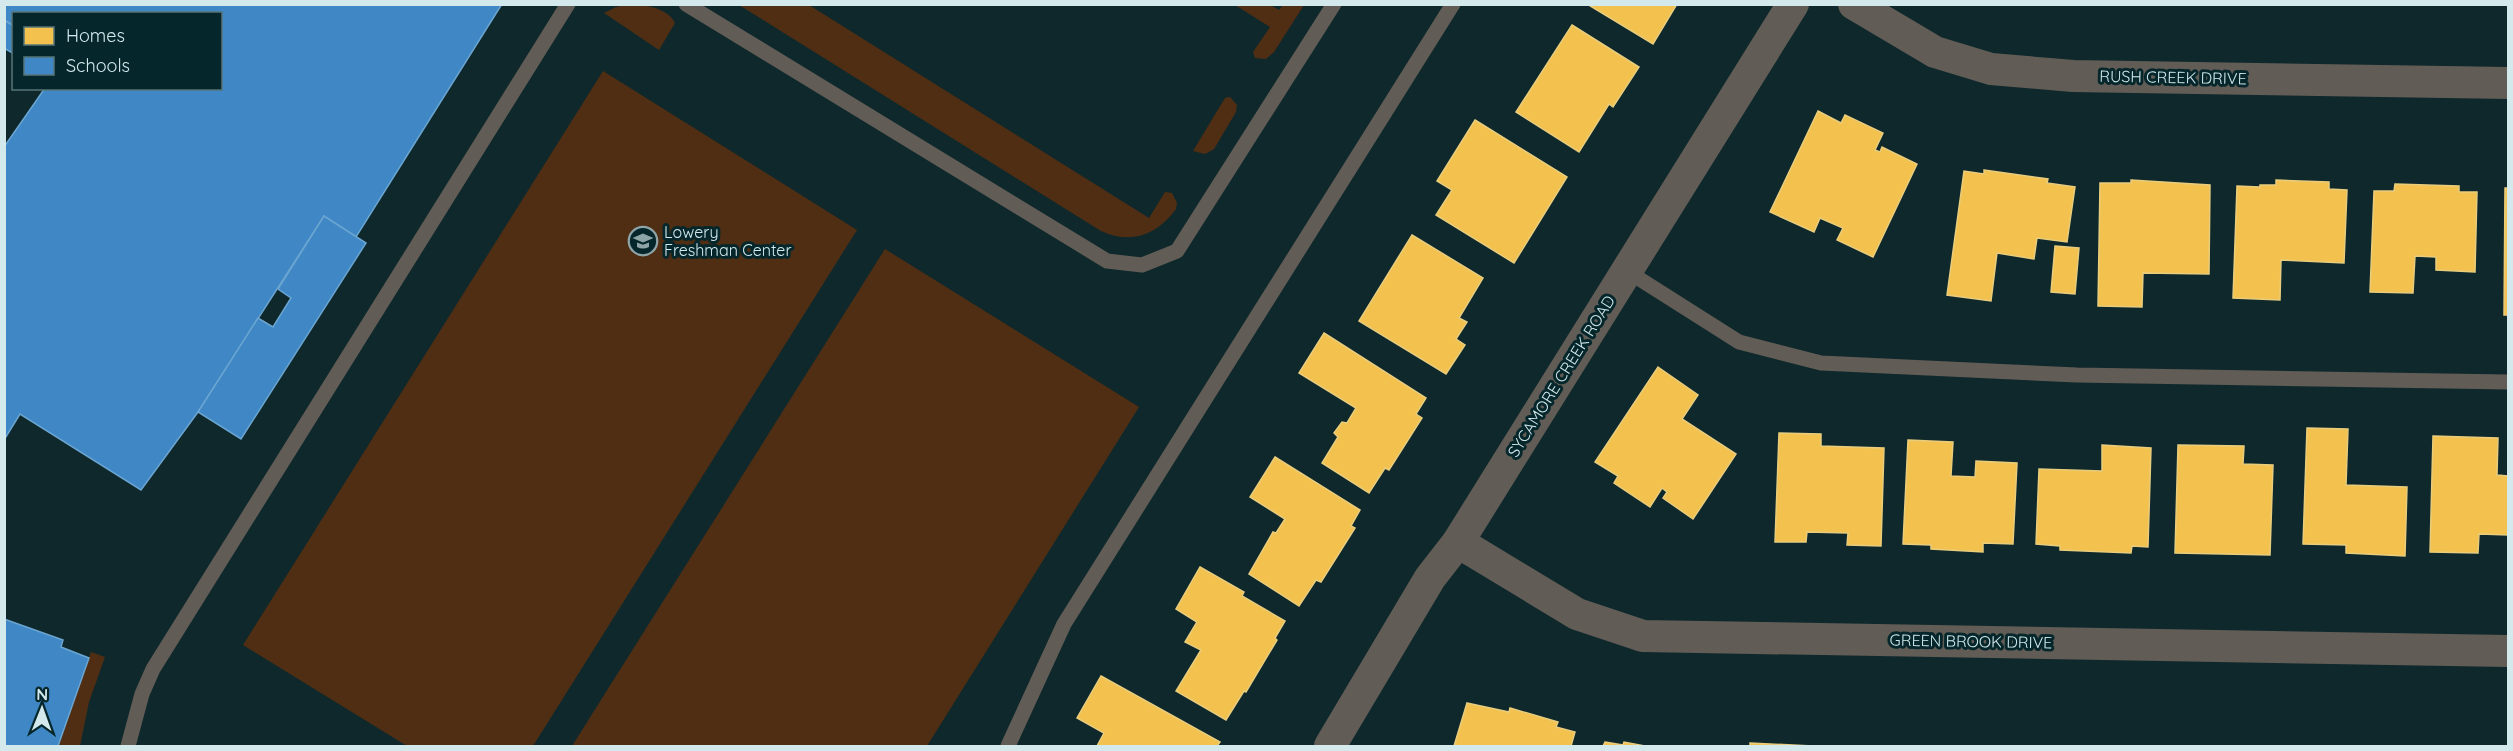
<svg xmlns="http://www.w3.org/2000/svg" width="2513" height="751" viewBox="0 0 2513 751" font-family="Quicksand,sans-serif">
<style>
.green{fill:#502e14}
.homes{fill:#f2c14e;stroke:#e9cd7d;stroke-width:1.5}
.schools{fill:#3f88c5;stroke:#6ba5d1;stroke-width:1.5}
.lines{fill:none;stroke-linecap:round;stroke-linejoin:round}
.lane{stroke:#615c56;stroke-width:15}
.street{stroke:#615c56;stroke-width:32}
.labels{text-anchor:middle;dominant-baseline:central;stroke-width:6;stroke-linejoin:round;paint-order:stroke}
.street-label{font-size:16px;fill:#d3e9ec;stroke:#05272b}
.poi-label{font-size:16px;fill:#d3e9ec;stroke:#05272b;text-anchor:start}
</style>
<rect width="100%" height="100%" fill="#0f282b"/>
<g class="green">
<path d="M626 5C642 4 667 7 675 23L659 50 604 13 616 7Z"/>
<path d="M739 5H809L1149 218 1165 192 1172 193 1177 203 1176 209C1157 235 1131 245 1101 231Z"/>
<path d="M1235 5H1270L1279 10 1283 5H1304L1274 52 1266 59 1255 58 1253 52 1270 27Z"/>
<path d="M603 71 857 230 533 746H407L243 645Z"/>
<path d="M1230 97 1237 105 1236 112 1214 149 1205 154 1193 151 1225 98Z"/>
<path d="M885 249 1139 407 927 746H572Z"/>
<path d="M91 652 105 657 89 702 80 746H58Z"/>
</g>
<g class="homes">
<path d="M1587 4H1677L1653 44Z"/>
<path d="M1572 25 1639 67 1613 107 1609 104 1579 152 1516 112Z"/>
<path d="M1818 111 1841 123 1845 115 1883 133 1875 150 1880 152 1882 147 1917 164 1873 257 1837 240 1843 228 1820 218 1814 232 1770 212Z"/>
<path d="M1475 120 1567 177 1514 263 1436 215 1452 190 1437 181Z"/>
<path d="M1984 170 2048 179 2047 183 2075 187 2067 242 2037 238 2034 259 1997 253 1991 301 1947 295 1964 171 1984 174Z"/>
<path d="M2131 180 2210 185 2209 274 2143 273 2142 307 2098 306 2100 183H2131Z"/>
<path d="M2276 180 2329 182V189L2347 190 2344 263 2281 260 2280 300 2233 298 2237 186 2260 187V185H2276Z"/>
<path d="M2395 184 2459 186V192H2477L2475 272 2436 270V257L2415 256 2413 293 2370 292 2374 191H2394Z"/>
<path d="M2505 188H2508V315H2504Z"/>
<path d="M1412 235 1483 278 1459 318 1467 322 1456 339 1465 345 1446 374 1359 321Z"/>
<path d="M2055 246 2079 248 2075 294 2051 292Z"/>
<path d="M1324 333 1426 398 1416 414 1422 418 1389 470 1385 468 1369 493 1322 463 1338 437 1334 433 1342 422 1347 423 1356 408 1299 373Z"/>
<path d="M1658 367 1698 395 1682 419 1736 454 1693 519 1663 498 1667 492 1662 488 1650 507 1614 483 1618 476 1595 462Z"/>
<path d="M2307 428 2348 429 2346 485 2407 487 2405 556 2346 553V545L2303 544Z"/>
<path d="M1779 433 1821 434V446L1884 448 1881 546 1847 545 1848 533 1807 532 1806 542H1775Z"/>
<path d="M2433 436 2498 438 2497 475 2508 476V535L2479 534 2478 553 2430 552Z"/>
<path d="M1908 440 1953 442 1951 476 1975 477 1976 461 2017 463 2013 544 1983 543V552L1931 549V545L1903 544Z"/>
<path d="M2102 445 2151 448 2148 547 2132 546 2131 553 2060 550V546L2036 544 2039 469 2102 471Z"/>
<path d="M2178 445 2244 446 2243 464 2273 465 2270 555 2175 553Z"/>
<path d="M1275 457 1360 510 1351 526 1355 528 1321 582 1316 580 1299 606 1249 574 1273 532 1276 533 1285 519 1250 497Z"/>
<path d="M1200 567 1244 592 1242 596 1285 621 1275 638 1277 640 1246 692 1244 691 1226 720 1176 691 1201 650 1185 642 1197 622 1176 609Z"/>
<path d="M1101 676 1220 742 1217 746H1097L1104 733 1077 718Z"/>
<path d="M1467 703 1509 712 1510 708 1558 722 1556 727 1575 732 1571 746H1454Z"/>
<path d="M1605 742 1623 745 1624 742 1645 746H1603Z"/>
<path d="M1750 743 1813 746H1750Z"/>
</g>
<g class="schools">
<path d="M4 4H502L356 237 324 216 198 412 141 490 20 414 4 440V147L45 88H220V14H14V26L4 20Z"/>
<path d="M4 20 14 26V54L4 48Z"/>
<path d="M324 216 366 243 241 439 198 412 258 318 273 327 291 298 278 289Z"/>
<path d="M4 619 63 640 61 647 89 658 58 746H4Z"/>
</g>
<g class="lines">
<g class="lane">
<path d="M686 4 1107 261 1142 265 1177 251 1334 4"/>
<path d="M1627 271 1739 342 1821 363 2077 375 2508 382"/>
<path d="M128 746 142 694 153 669 568 4"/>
<path d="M1008 746 1064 624 1453 4"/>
</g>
<g class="street">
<path d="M1854 4 1935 52 1991 69 2073 76 2508 83"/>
<path d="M1458 542 1577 614 1643 636 2508 651"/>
<path d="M1330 746 1430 578 1458 542 1793 4"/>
</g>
</g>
<defs>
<g id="school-ring" transform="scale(1.5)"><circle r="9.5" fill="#05272b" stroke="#8ea5a8" stroke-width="1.5"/><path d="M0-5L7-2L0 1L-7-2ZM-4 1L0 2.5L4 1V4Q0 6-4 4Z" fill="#8ea5a8"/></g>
</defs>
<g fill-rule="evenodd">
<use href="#school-ring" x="643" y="241"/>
</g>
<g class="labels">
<g class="street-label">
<text transform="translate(2173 77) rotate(1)">RUSH CREEK DRIVE</text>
<text transform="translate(1561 376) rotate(-58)">SYCAMORE CREEK ROAD</text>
<text transform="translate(1971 641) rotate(1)">GREEN BROOK DRIVE</text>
</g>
<g class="poi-label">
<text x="664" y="232">Lowery<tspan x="664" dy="18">Freshman Center</tspan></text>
</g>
</g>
<rect width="2513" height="751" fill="none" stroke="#d3e9ec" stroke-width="12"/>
<rect x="12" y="12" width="210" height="78" fill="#05272b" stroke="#577578" stroke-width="1.5"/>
<rect x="24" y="27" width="30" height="18" fill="#f2c14e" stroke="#577578" stroke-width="1.5"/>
<text x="66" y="42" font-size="18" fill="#d3e9ec">Homes</text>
<rect x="24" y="57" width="30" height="18" fill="#3f88c5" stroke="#577578" stroke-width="1.5"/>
<text x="66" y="72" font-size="18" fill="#d3e9ec">Schools</text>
<g transform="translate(42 709) rotate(1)" stroke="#05272b" stroke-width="4.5" paint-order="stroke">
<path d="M0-4.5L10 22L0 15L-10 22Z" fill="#d3e9ec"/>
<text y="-9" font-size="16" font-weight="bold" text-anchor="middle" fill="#d3e9ec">N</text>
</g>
</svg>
